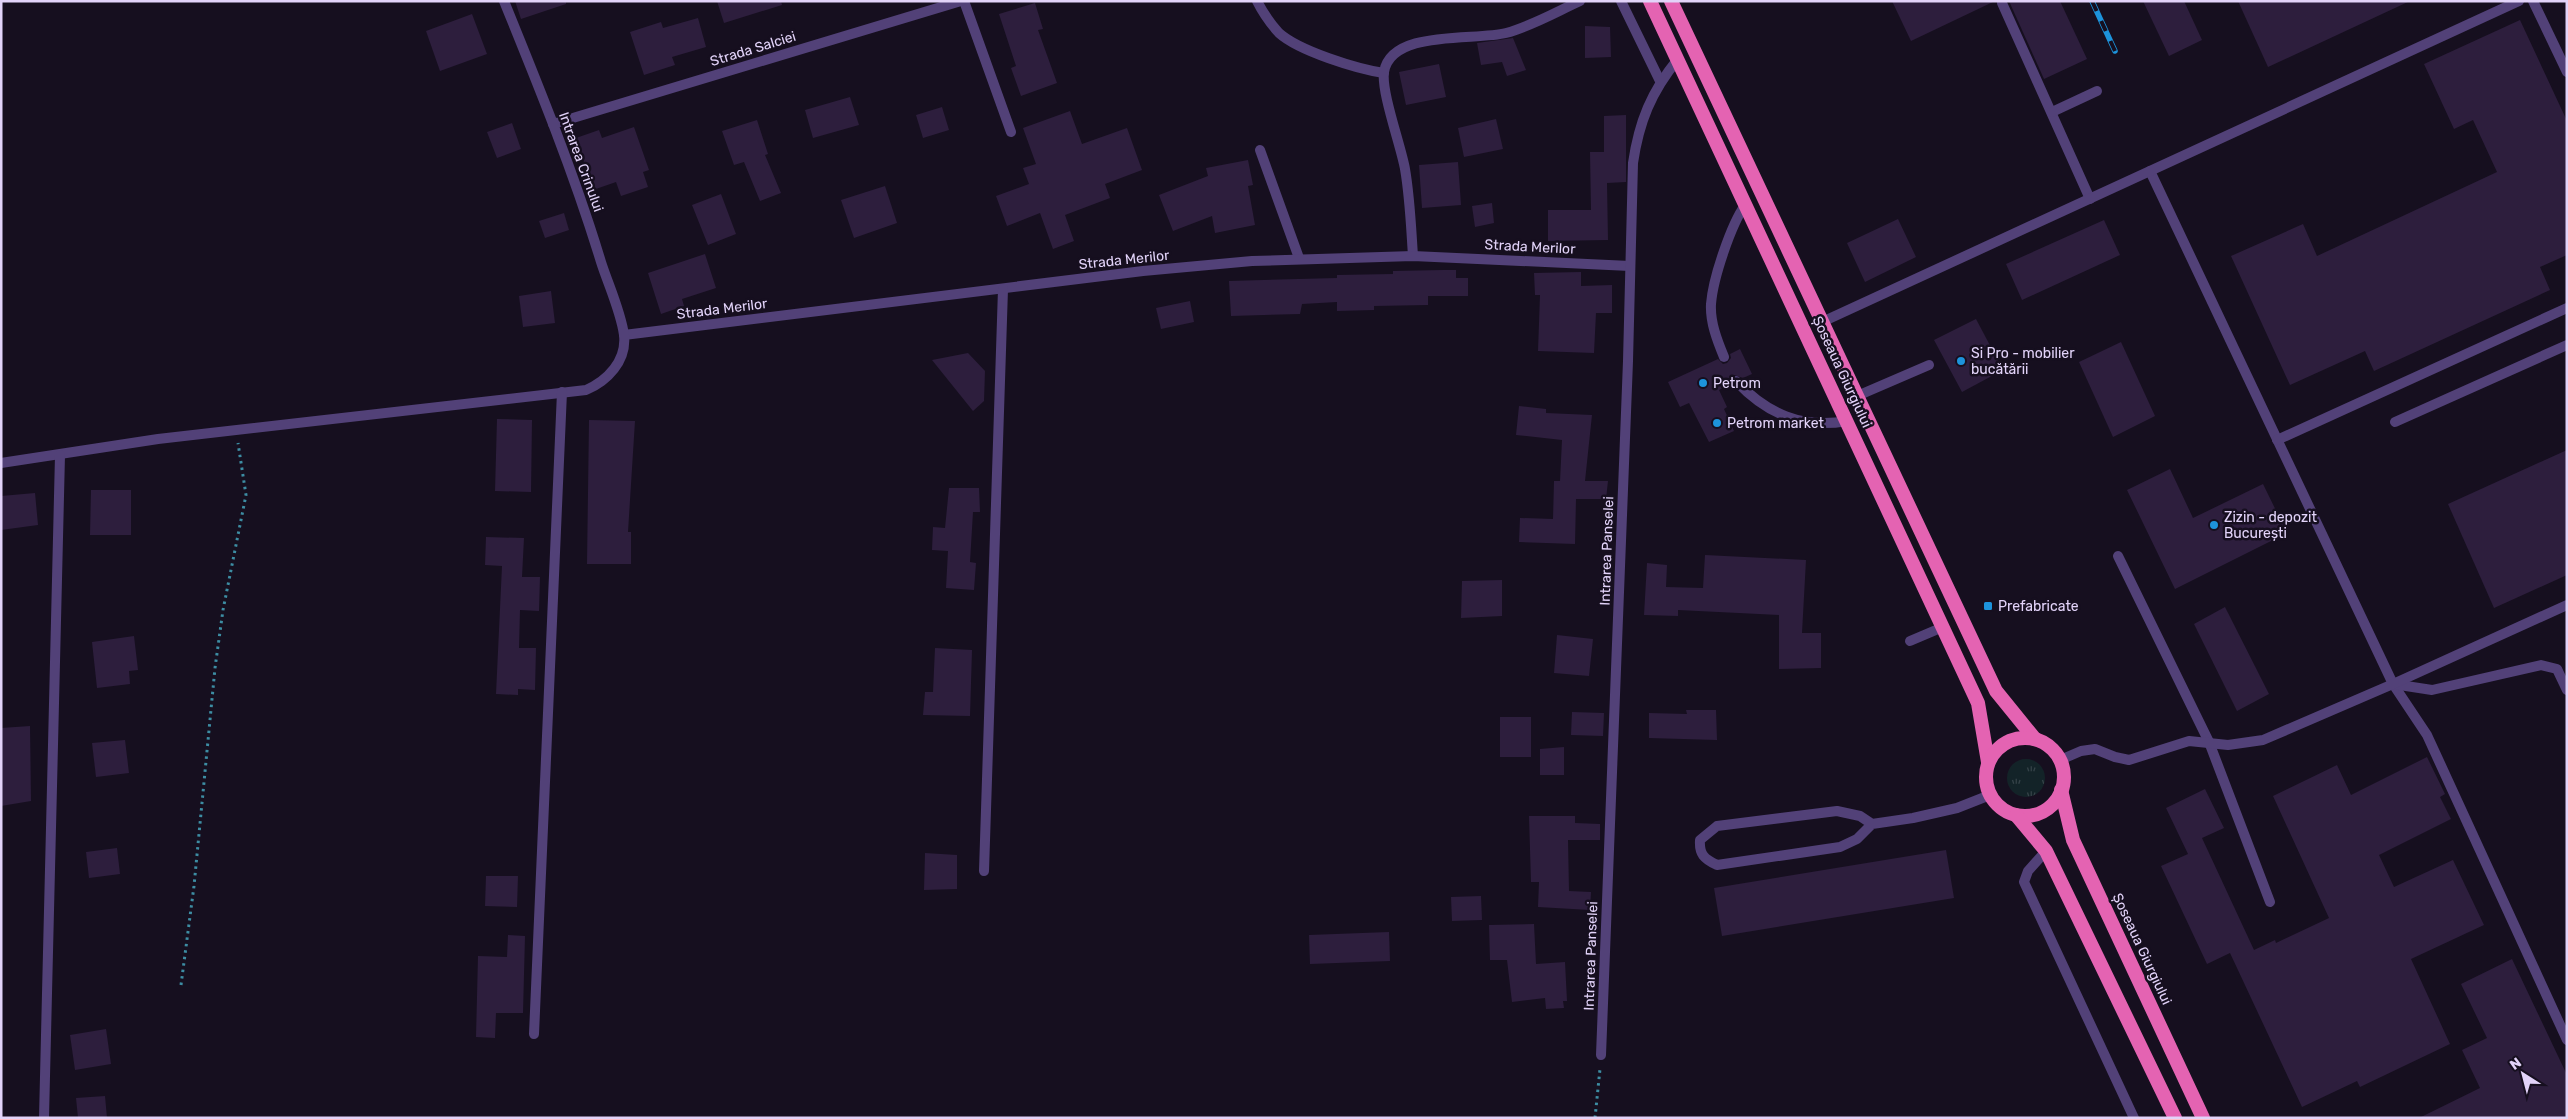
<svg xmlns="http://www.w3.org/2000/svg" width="2568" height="1119" viewBox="0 0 2568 1119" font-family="Rubik,sans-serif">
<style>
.grass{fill:url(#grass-tufts)}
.building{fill:#2d1e3d}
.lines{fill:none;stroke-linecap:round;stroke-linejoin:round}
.path{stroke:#3d8da3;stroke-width:3;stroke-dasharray:2.5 4;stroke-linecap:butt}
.service{stroke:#524178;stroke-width:10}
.minor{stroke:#524178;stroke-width:10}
.trunk{stroke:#e463b2;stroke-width:14}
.rail-casing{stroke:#1d93db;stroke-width:5.5}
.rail{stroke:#160f1f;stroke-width:4;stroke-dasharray:11;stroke-linecap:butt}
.poi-dot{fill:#1d93db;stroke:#160f1f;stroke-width:2}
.labels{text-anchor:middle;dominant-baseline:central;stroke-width:5;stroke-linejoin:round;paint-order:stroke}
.street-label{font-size:14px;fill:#e2d3f9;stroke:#160f1f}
.poi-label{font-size:14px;fill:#e2d3f9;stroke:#160f1f;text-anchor:start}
</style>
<defs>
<pattern id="grass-tufts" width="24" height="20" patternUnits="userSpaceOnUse" patternTransform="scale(1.25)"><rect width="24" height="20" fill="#132328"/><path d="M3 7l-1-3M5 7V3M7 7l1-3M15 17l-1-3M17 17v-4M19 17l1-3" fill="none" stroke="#354248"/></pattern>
</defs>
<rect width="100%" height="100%" fill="#160f1f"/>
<circle class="grass" cx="2026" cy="778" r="19"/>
<g class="building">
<path d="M515 1H566V4L521 19Z"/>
<path d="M717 1H781L782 5 724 23Z"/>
<path d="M1892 1H1995L1911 41Z"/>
<path d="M2009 1H2060L2087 59 2044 79Z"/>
<path d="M2143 1H2184L2202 40 2169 56Z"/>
<path d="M2238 1H2410L2268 67Z"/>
<path d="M1035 3 1043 29 1038 30 1057 83 1021 96 1011 68 1016 66 999 14Z"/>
<path d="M472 14 487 54 440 71 426 31Z"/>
<path d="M698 18 706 47 672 57 675 65 644 75 630 32 661 22 663 28Z"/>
<path d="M2520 20 2567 121V255L2540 267 2550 290 2374 371 2365 351 2290 385 2231 256 2303 224 2317 256 2497 172 2473 120 2454 129 2424 64Z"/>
<path d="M1585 26 1610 27 1611 57 1585 58Z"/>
<path d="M1513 38 1526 70 1507 76 1502 62 1481 65 1477 43Z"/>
<path d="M1439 64 1446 97 1406 105 1399 72Z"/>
<path d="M850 97 859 125 813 138 805 110Z"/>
<path d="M942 107 949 130 923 138 916 115Z"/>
<path d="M1070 111 1082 144 1127 128 1142 170 1105 184 1110 198 1065 215 1074 241 1053 249 1040 213 1007 226 996 196 1029 184 1023 168 1036 164 1023 128Z"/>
<path d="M1626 115V182L1607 183 1608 240 1548 241V210H1591L1590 152H1604V116Z"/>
<path d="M1496 119 1503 149 1464 157 1458 128Z"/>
<path d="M757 120 768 154 765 155 781 193 760 201 744 162 734 165 722 131Z"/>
<path d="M512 123 521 149 497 158 487 132Z"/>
<path d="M634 127 649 170 643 172 648 187 621 196 616 182 593 190 576 138 599 130 602 138Z"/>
<path d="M1248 160 1253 185 1248 186 1255 225 1215 233 1212 216 1173 231 1159 195 1208 176 1206 168Z"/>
<path d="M1458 162 1461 205 1422 208 1419 165Z"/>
<path d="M885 186 897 223 854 238 841 200Z"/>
<path d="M721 194 736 234 708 245 692 205Z"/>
<path d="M1492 203 1494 223 1475 227 1472 206Z"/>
<path d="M564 213 569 230 545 238 539 221Z"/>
<path d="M1898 219 1916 257 1865 282 1847 243Z"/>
<path d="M2104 220 2120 255 2022 300 2006 264Z"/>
<path d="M705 254 716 288 682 299 684 306 661 314 648 273Z"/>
<path d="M1443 270H1456V278H1468V296H1428V305L1374 306V310L1337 311V302L1302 304 1300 314 1231 316 1229 281 1337 278V275L1393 274V271Z"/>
<path d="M1581 272V286L1612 285V313H1596L1594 353 1538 351 1540 295H1535L1534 273Z"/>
<path d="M551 291 555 323 523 327 519 296Z"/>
<path d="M1190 301 1194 322 1161 329 1156 308Z"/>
<path d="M1976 319 2003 370 1962 392 1934 340Z"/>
<path d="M2121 342 2155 416 2113 437 2079 362Z"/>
<path d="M1740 349 1752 374 1743 378 1734 375 1730 379V384L1719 390 1727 407 1724 409 1734 431 1709 442 1689 403 1680 407 1668 382 1718 359 1723 364 1727 363 1731 358 1730 354Z"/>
<path d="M968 353 985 371 984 401 973 411 932 360Z"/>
<path d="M1519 406 1546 409V413L1592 415 1585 481H1608L1606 499H1576L1575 544 1519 542 1520 518 1553 519 1554 481H1560L1562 440 1516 435Z"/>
<path d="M497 419 532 420 531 492 495 491Z"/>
<path d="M589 420 635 421 628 532H631V564H587Z"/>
<path d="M2567 450V575L2494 608 2448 504Z"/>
<path d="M2170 469 2193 518 2263 484 2287 533 2175 589 2127 490Z"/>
<path d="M949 488H979L980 512H973L970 562 976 563 974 590 946 588 948 551 932 550 933 527 945 528Z"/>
<path d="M91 490H131V535H90Z"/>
<path d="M35 493 38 525 1 530V496Z"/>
<path d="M486 537 524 538 522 577H540L539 611 520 610 519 648H536L535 690 518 689V695L496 694 502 566 485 565Z"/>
<path d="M1705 555 1806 560 1802 633H1821V668L1779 669V615L1678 610V616L1644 615 1647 563 1667 565 1666 587 1703 588Z"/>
<path d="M1502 580V616L1461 618 1462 581Z"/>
<path d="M2225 607 2269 694 2237 711 2194 624Z"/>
<path d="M1557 635 1593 639 1589 676 1554 673Z"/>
<path d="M134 636 138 670 129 671 130 684 97 688 92 642Z"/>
<path d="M935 648 972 650 970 716 923 715 925 692H933Z"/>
<path d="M1686 710H1716L1717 740 1649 738V713L1687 714Z"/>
<path d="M1572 712 1604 713 1603 736 1571 735Z"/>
<rect x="1500" y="717" width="31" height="40"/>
<path d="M30 726 31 801 1 806V728Z"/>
<path d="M125 740 129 773 96 777 92 743Z"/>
<path d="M1564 747V775H1540V749Z"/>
<path d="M2427 757 2445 794 2440 797 2451 819 2379 855 2394 887 2453 860 2484 925 2411 959 2450 1044 2360 1087 2357 1081 2302 1107 2230 953 2207 964 2161 866 2188 854 2166 808 2205 789 2224 828 2202 838 2254 950 2275 940 2276 943 2329 918 2273 796 2337 765 2351 795Z"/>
<path d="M1529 816H1575V823L1600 824V840H1568L1569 891 1591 892 1590 910 1538 907 1539 882H1531Z"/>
<path d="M117 848 120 874 89 878 86 852Z"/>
<path d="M1946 850 1954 898 1722 936 1714 888Z"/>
<path d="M925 853 957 855V889L924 890Z"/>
<path d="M486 876H518L517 907 485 906Z"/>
<path d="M1481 896 1482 920 1452 921 1451 897Z"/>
<path d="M1534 924 1536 964 1565 962 1567 1001H1563L1564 1008 1546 1009 1545 998 1512 1002 1507 960H1490L1489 925Z"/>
<path d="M1389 932 1390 961 1310 964 1309 935Z"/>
<path d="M508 935 525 936 523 1013H496L495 1038 476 1037 478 956 507 957Z"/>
<path d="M2512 959 2567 1075V1118H2419L2480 1088 2462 1050 2487 1038 2461 984Z"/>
<path d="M106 1029 111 1064 75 1070 70 1035Z"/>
<path d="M105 1096 107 1118H78L76 1098Z"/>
</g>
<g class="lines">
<g class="path">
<path d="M181 985 194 886 215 668 223 610 246 495 238 443"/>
<path d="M1595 1118 1600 1069"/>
</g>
<g class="service">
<path d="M1621 1 1660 81"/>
<path d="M2533 1 2567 72"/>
<path d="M2002 3 2090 199"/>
<path d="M2052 112 2097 91"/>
<path d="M2150 171 2393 684 2427 735 2567 1040"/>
<path d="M1822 322 2519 1"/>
<path d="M1724 357C1717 340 1710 322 1711 304 1713 278 1731 225 1745 205"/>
<path d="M1736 381C1767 414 1802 429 1847 421"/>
<path d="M1857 396 1929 365"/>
<path d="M2395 422 2567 345"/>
<path d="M2277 440 2567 308"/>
<path d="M2118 556 2209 742 2270 902"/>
<path d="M1910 641 1943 627"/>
<path d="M2393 684 2432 690 2541 665 2557 669 2567 690"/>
<path d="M2060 760 2081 751 2095 749 2115 757 2129 760 2189 741 2228 745 2263 740 2393 684 2567 605"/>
<path d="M1872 824 1860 816 1837 811 1717 826 1700 840C1699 854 1704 859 1717 865L1840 847 1857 839 1872 824 1913 818 1957 808 1990 795"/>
<path d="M2046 851 2028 871 2024 882 2134 1118"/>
</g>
<g class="minor">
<path d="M964 1 1011 132"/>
<path d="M1257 1C1263 13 1270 23 1279 33 1299 51 1357 69 1384 73"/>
<path d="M553 124 961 1"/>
<path d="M1260 150 1299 258"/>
<path d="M1413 256C1411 227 1410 198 1405 169 1401 146 1381 92 1384 72 1391 29 1475 41 1506 33 1532 26 1556 12 1580 1"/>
<path d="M624 335 1143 271 1252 261 1413 256 1630 266"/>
<path d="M1 463 158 439 586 390C607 381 627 361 624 335 621 312 608 284 601 262 574 173 539 87 504 1"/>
<path d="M984 871 1003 289"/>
<path d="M534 1034 562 392"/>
<path d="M1601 1055 1628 361 1633 163C1639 122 1651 92 1678 59"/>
<path d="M44 1118 60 455"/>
</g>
<g class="trunk">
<path d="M1650 1 1978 703 1988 762"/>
<path d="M1671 1 1996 691 2035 739"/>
<circle cx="2025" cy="777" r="39"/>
<path d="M2061 790 2073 840 2203 1118"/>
<path d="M2016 815 2046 851 2175 1118"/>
</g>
<g class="rail-casing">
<path id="rail" d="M2092 1 2115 51"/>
</g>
<use href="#rail" class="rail"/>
</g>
<g class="poi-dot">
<circle cx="1961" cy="361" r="5"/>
<circle cx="1703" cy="383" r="5"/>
<circle cx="1717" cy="423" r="5"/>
<circle cx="2214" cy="525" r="5"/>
<rect x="1983" y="601" width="10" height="10" rx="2.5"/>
</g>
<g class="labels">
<g class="street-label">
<text transform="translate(753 49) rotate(-17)">Strada Salciei</text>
<text transform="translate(581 162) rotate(70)">Intrarea Crinului</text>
<text transform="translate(1530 247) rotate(3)">Strada Merilor</text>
<text transform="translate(1124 260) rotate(-6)">Strada Merilor</text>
<text transform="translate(722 309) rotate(-7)">Strada Merilor</text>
<text transform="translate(1842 372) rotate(65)">Șoseaua Giurgiului</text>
<text transform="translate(1607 551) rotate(-88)">Intrarea Panselei</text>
<text transform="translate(2142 949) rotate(65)">Șoseaua Giurgiului</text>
<text transform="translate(1591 956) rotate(-88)">Intrarea Panselei</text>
</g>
<g class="poi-label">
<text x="1971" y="353">Si Pro - mobilier<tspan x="1971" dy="16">bucătării</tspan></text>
<text x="1713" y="383">Petrom</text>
<text x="1727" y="423">Petrom market</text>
<text x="2224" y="517">Zizin - depozit<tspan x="2224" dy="16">București</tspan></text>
<text x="1998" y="606">Prefabricate</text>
</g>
</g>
<rect width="2568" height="1119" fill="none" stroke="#e2d3f9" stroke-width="5"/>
<g transform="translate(2523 1074) rotate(324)" stroke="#160f1f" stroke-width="4" paint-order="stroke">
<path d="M0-4L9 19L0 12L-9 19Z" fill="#e2d3f9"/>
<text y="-8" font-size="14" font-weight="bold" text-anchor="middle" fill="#e2d3f9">N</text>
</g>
</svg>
